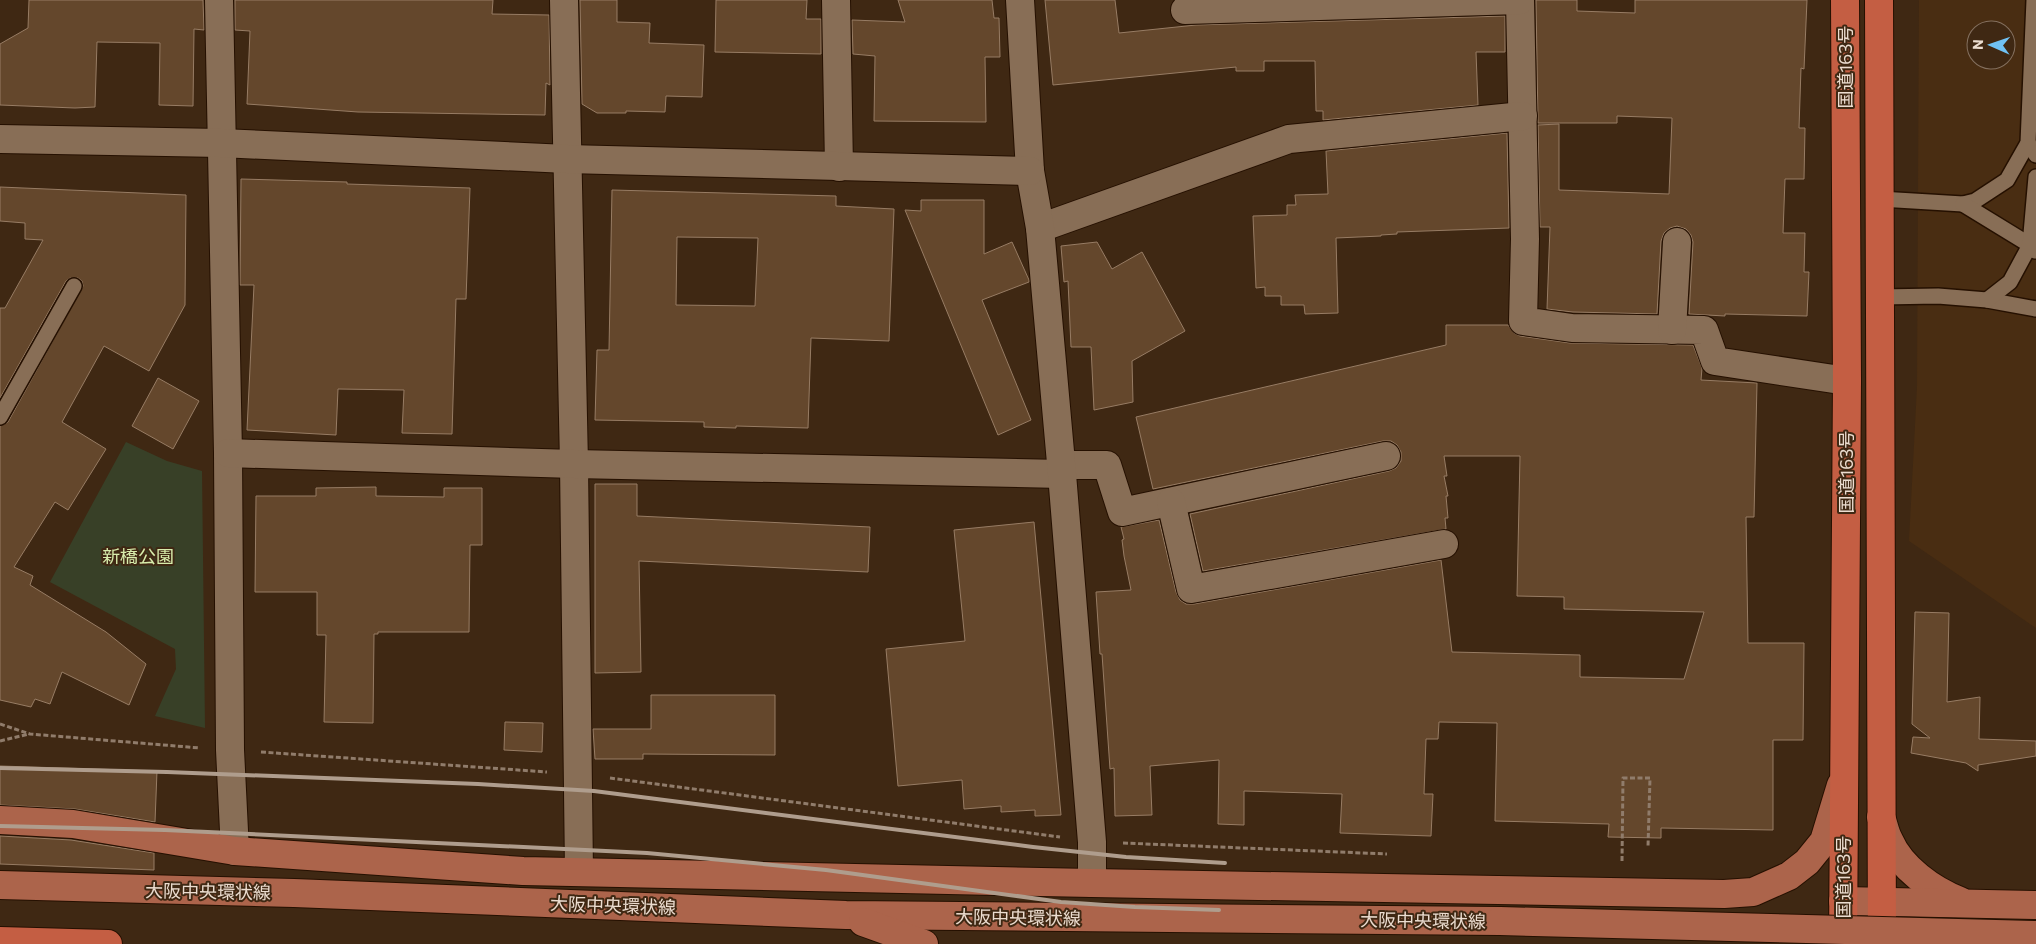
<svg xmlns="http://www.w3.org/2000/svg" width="2036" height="944" viewBox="0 0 2036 944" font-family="Commissioner,'Noto Sans JP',sans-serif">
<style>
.built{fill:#492d12;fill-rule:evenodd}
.green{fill:#384027}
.building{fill:#64472c;stroke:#977c64;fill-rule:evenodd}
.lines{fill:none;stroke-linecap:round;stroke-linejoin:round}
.lane-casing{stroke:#251000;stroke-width:18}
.street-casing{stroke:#251000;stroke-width:30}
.secondary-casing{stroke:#251000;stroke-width:30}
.primary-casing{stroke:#251000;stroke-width:30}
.highway-casing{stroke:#251000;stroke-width:30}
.path{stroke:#907c6b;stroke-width:3;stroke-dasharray:5 2.5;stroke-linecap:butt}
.lane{stroke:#886e56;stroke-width:15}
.street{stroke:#886e56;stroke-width:28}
.secondary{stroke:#886e56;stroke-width:28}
.primary{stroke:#ac644b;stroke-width:28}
.highway{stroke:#c45e43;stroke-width:28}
.rail{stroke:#af9d8d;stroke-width:4}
.primary-bridge-casing{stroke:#251000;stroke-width:30;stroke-linecap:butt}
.primary-bridge{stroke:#ac644b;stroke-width:28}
.labels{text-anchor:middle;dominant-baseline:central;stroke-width:4;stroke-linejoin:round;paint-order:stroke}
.street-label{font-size:18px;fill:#ecddd0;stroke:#3f2813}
.park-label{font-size:18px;fill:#d8edac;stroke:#3f2813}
</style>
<rect width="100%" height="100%" fill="#3f2813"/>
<path class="built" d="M1919 0H2036V628L1909 541 1917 387ZM1976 30H2006V60H1976Z"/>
<path class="green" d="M126 442 167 461 202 471 205 728 155 716 176 669 175 649 50 582Z"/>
<g class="building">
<path d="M29 0H203L204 30 194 29 193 106 159 105 160 43 97 42 95 107 75 108 0 105V44L28 28Z"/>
<path d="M235 0H493L492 14 549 15 550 85 546 83 545 115 358 112 247 104 250 31 235 30Z"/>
<path d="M580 0H617V22L650 23 649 43 704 45 702 97 666 96 665 112 626 111V113H597L582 104Z"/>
<path d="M716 0H807L806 19H821V54L715 52Z"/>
<path d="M898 0H992L994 18H999L1000 57H985L986 122 874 121 875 56 853 54 852 20 905 22Z"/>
<path d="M1045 0H1115L1119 33 1196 25 1505 16V52H1476L1478 105 1323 120V111H1316L1315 61H1264V71H1236V67L1053 85Z"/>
<path d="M1536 0H1577V11L1635 13V0H1807L1804 69 1801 68 1799 128H1805L1804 179H1785L1783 233H1805L1804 272H1809L1807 316 1725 314V316L1689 314 1693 242 1691 235 1686 229 1677 226 1670 228 1664 233 1661 241 1657 314 1573 312 1547 309 1550 227H1540L1538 125 1559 124V190L1669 194 1672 118 1617 116V123H1538Z"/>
<path d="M1507 133 1509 228 1397 232V234L1381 235V236L1336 238 1338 313 1305 314 1304 305H1281V296H1265V287L1256 288 1253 216 1287 215V205H1296L1295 195 1328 194 1326 151Z"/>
<path d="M241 179 347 182V184L470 188 466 299H456L452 434 402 433 404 390 338 389 336 435 247 430 254 285H240Z"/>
<path d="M0 187 186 195 185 305 149 371 104 346 62 422 106 449 68 510 55 502 14 567 33 576 30 585 106 632 146 664 129 705 62 672 50 704 35 699 31 707 0 700V426L8 422 83 286 82 281 78 278H70L66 281 0 398V308H5L43 240 25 239V223L0 221Z"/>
<path d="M612 190 836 196V206L894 209 889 341 811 338 808 428 736 426V428L704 427V422L595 420 597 350H609ZM677 237 758 238 755 306 676 305Z"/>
<path d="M921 200H984V254L1012 242 1029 280V282L982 300 1031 420 998 435 905 210 921 211Z"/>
<path d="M1097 242 1112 269 1142 252 1185 331 1132 361 1133 402 1094 410 1091 347H1071L1068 281 1064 282 1061 246Z"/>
<path d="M1446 325H1508L1514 333 1520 336 1570 343 1693 345 1702 368 1701 380 1757 383 1754 517H1746L1748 643H1804L1803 740H1773V830L1661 828V838L1608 837 1609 824 1495 821 1497 723 1439 722 1438 739H1426L1424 794H1433L1431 836 1340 833 1342 794 1244 791V825L1218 824 1219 760 1150 766 1152 815 1115 816 1114 768 1110 769 1102 654H1100L1096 592 1131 590 1124 556 1122 540 1124 539 1121 527 1159 520 1176 592 1180 600 1186 604H1194L1441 560 1452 652 1580 655V677L1684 679 1704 612 1564 609V597L1517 596 1520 456H1444L1447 476H1444L1448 496H1446L1448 518H1445L1446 529 1203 571 1190 514 1389 471 1396 468 1401 461V452L1397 445 1391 441H1383L1153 489 1136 417 1446 345Z"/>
<path d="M158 378 199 401 173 449 132 426Z"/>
<path d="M595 484H637V516L870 527 868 572 639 561 641 672 595 673Z"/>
<path d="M376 487V496L444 497V488H482V545H470L469 632H378V634H374L373 723 324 722 326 635H317V592H255L256 496H316V488Z"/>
<path d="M1034 522 1061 815 1035 816V810L1001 812V806L964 809 962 780 898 786 886 649 965 641 954 530Z"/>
<path d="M1915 612 1949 613 1947 702 1980 697 1979 739 2036 741V756L1978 765V771L1966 763 1911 753 1913 737 1930 738 1912 724Z"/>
<path d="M651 695H775V755L643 754V759H595L593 729H651Z"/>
<path d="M505 722 543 723 542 752 504 750Z"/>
<path d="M0 766 157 771 155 822 75 809 0 805Z"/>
<path d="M0 836 71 840 154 853V870L0 864Z"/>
</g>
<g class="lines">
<g class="lane-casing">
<g id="lane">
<path d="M2028 143 2036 155"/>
<path d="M1880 199 1963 204 1975 201 2007 180 2028 143 2034 0"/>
<path d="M1963 204 2030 245 2035 251"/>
<path d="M1880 297 1938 296 1987 300 2036 309"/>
<path d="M1987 300 2010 282 2030 245 2036 177"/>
<path d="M0 417 74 286"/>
</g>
</g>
<g class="street-casing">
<g id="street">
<path d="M219 0 228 453 230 750 235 851"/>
<path d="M564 0 574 464 579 872"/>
<path d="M836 0 839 167"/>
<path d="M1520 0 1525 239 1523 321 1572 328 1704 330 1715 361 1847 381"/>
<path d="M1185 10 1520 0"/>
<path d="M1040 228 1289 139 1523 116"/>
<path d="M1672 330 1677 242"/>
<path d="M228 453 574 464 1062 474"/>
<path d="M1062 465H1107L1122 512 1386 456"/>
<path d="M1171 502 1191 589 1444 544"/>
</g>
</g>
<g class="secondary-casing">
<g id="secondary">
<path d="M1020 0 1030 171 1040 228 1062 474 1092 842V883"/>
<path d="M0 139 221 143 567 159 1030 171"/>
</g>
</g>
<g class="primary-casing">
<g id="primary">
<path d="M1881 817C1884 825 1885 833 1889 840 1901 868 1932 890 1960 901"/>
<path d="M0 820 73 824 235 851 523 871 1092 883 1724 894 1753 892 1789 876 1807 862 1824 841 1841 785"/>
<path d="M0 885 294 893 846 915 1500 921"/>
<path d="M1843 901 2036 905"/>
<path d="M863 922 924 944"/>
</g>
</g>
<g class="highway-casing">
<g id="highway">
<path d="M1879 0 1882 944"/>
<path d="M0 941 108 944"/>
<path d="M1843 944 1847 381 1845 0"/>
</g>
</g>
<g class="path">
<path d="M0 724 30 734 200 748"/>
<path d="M0 741 29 734"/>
<path d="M261 752 547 772"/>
<path d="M610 778 1060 837"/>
<path d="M1123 843 1387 854"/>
<path d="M1622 861 1623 778H1650L1648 847"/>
</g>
<use href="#lane" class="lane"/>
<use href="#street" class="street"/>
<use href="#secondary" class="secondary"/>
<use href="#primary" class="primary"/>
<use href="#highway" class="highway"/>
<g class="rail">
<path d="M0 768 167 772 478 784 594 791 1033 847 1126 857 1225 863"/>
<path d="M0 826 165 830 647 853 826 870 1061 902 1135 907 1219 910"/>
</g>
<g class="primary-bridge-casing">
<path id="primary-bridge" d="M1500 921 2036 935"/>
</g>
<use href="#primary-bridge" class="primary-bridge"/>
</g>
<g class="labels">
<g class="street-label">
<text transform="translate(1845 67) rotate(-90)">国道163号</text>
<text transform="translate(1846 472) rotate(-90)">国道163号</text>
<text transform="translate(1843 877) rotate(-90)">国道163号</text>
<text transform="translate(208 891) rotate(1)">大阪中央環状線</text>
<text transform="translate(613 905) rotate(2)">大阪中央環状線</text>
<text transform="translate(1018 917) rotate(1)">大阪中央環状線</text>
<text transform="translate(1423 920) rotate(1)">大阪中央環状線</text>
</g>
<g class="park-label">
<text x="138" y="556">新橋公園</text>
</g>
</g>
<g transform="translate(1991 45) rotate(272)"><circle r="24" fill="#3f2813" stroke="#84705f"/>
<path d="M0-4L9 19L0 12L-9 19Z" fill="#70c2f4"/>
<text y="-8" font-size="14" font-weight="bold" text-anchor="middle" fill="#ecddd0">N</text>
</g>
</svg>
